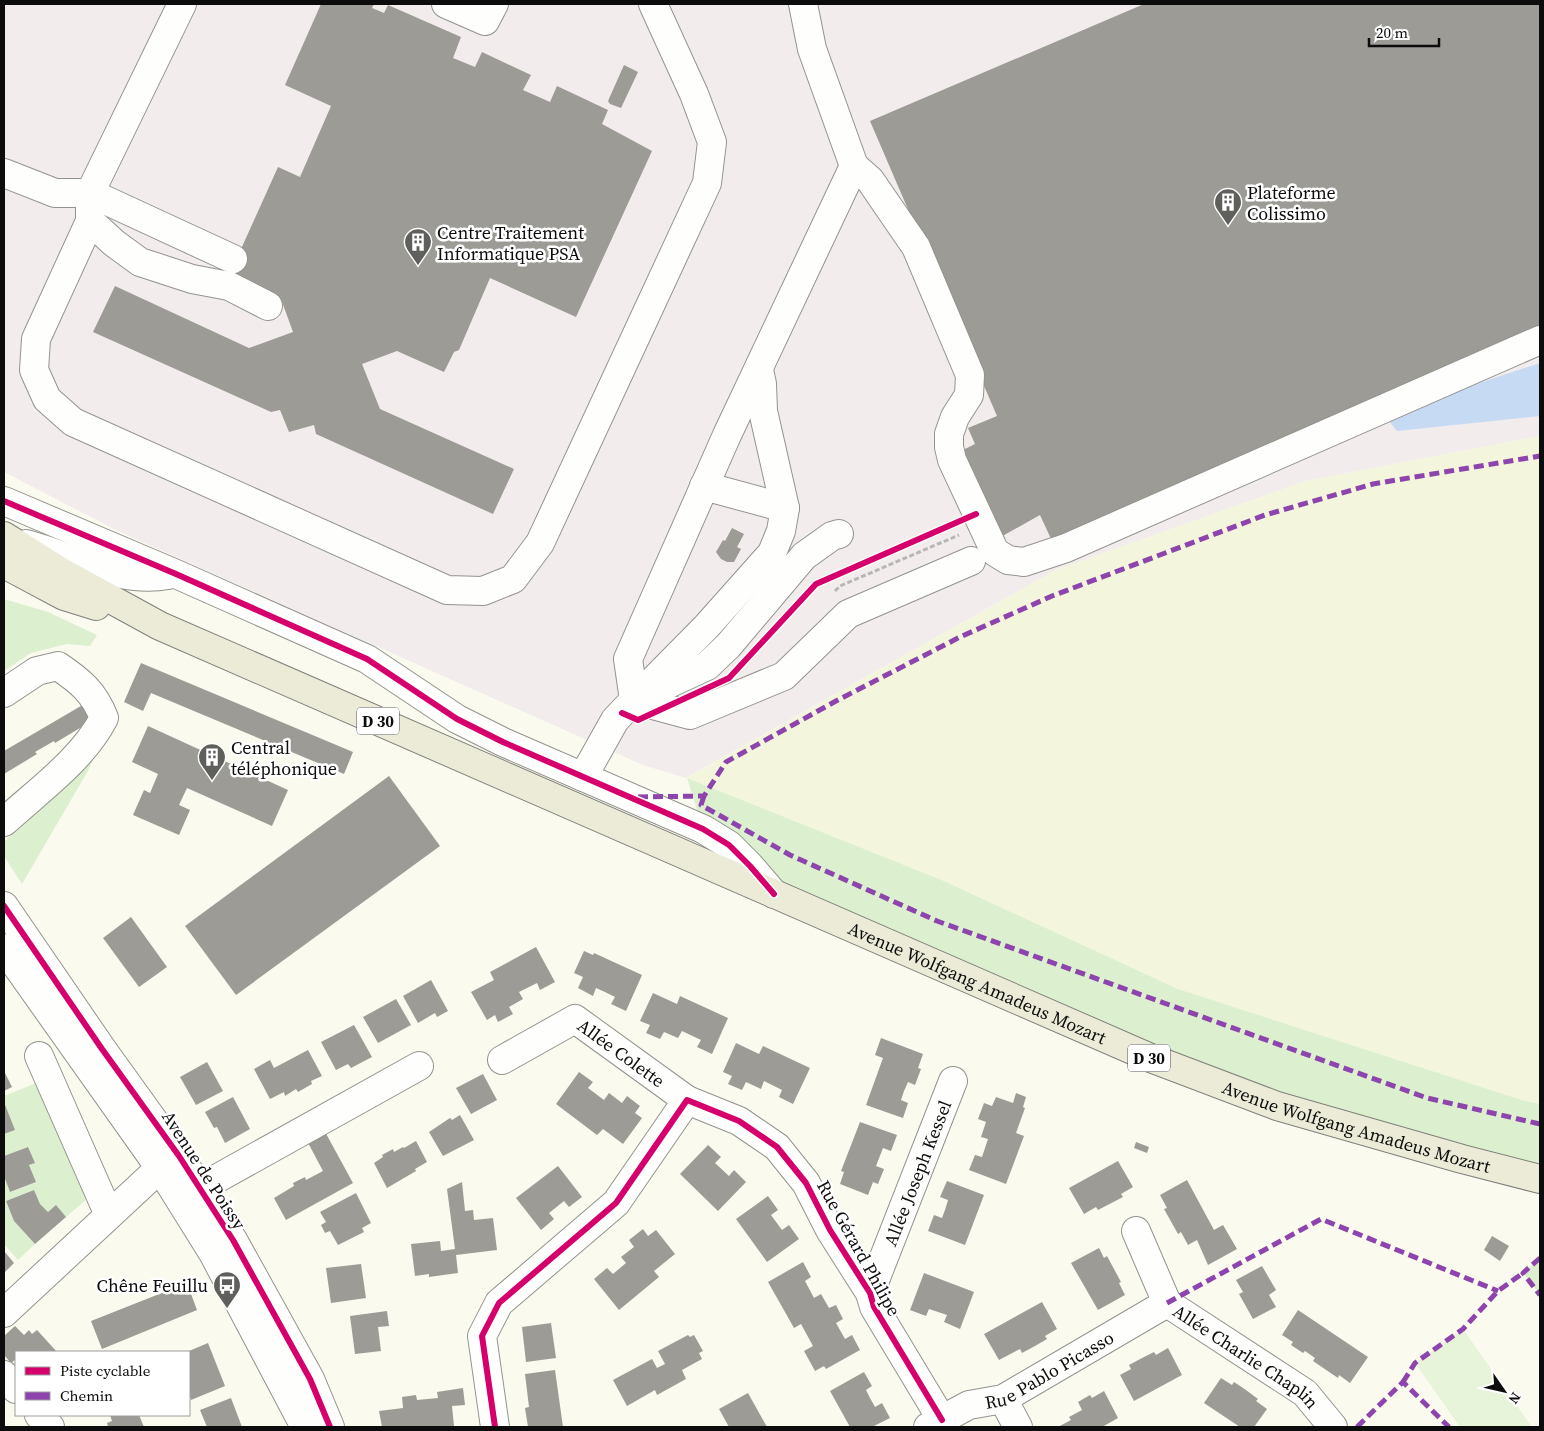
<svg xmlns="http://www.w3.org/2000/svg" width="1544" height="1431" viewBox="0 0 1544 1431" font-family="'Source Serif 4',serif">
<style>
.industrial{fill:#f2ecec}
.farmland{fill:#f3f6dc}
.green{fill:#dcf0d0}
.pitch{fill:#e7f4d9}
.water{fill:#c7daf3}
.building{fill:#9c9b95}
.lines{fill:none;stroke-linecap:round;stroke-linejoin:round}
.minor-casing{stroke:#93938e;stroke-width:30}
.major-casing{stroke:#80807c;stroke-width:30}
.path{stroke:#b7b7b5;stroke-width:3;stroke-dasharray:5 2.5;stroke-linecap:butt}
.minor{stroke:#fefefd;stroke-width:28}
.major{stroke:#ebebd8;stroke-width:28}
.quiet{stroke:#8e44ad;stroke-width:5;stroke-dasharray:10 5;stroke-linecap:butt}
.cycleway-casing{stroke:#fff;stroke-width:9}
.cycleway{stroke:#d6006c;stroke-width:6}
.labels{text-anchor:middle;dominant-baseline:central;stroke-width:5;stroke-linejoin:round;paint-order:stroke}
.shield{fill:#fff;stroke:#555;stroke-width:1}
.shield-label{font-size:16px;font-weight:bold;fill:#0c0c0c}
.poi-label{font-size:18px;fill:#0c0c0c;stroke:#fff;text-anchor:start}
.street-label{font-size:18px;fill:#0c0c0c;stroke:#fff}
</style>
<rect width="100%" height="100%" fill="#fafaef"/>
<path class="industrial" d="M4 4H1540V436L1306 481 1056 570 686 778 643 765 120 532 4 472Z"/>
<path class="farmland" d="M1540 436V1104L1522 1100 1178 989 944 881 687 778 1056 570 1306 481Z"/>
<g class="green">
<path d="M4 599 48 612 97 635 90 646 67 644 31 653 4 671Z"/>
<path d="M93 759 89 769 22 884 4 856V842Z"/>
<path d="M687 778 944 881 1178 989 1522 1100 1540 1104V1176L1277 1106 774 894 703 829Z"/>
<path d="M41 1081 88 1198 66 1217 56 1206 48 1212 40 1204 34 1190 6 1201 14 1221 35 1244 18 1260 4 1244V1176L11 1192 36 1182 29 1165 34 1163 28 1147 4 1156V1134L15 1130 4 1102V1096Z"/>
<path d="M1540 1258V1295L1523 1273Z"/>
</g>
<path class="pitch" d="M1463 1329 1532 1427H1460L1415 1363Z"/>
<path class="water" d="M1540 363V416L1397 431 1389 421 1397 410Z"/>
<g class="building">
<path d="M321 4H374L372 8 384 13 388 5 461 37 453 58 475 67 482 52 531 75 523 90 550 102 557 86 608 110 602 124 652 151 576 317 490 278 459 350 454 352 444 372 397 351 362 364 380 409 514 469 493 514 316 434 314 425 289 432 280 410 271 412 93 332 115 286 249 348 293 332 281 299 232 276 243 256 241 249 278 167 300 177 331 106 285 85Z"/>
<path d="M1144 4H1540V330L1052 541 1040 515 999 538 963 450 975 444 968 428 997 416 870 121Z"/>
<path d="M624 65 638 72 621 108 610 104 608 101Z"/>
<path d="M732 528 744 534 737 547 741 549 734 562H727L721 559 716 552 723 540 725 541Z"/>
<path d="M141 663 353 752 344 774 151 693 143 711 124 702Z"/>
<path d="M86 703 95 719 55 743 54 741 35 752 37 754 4 774V751Z"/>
<path d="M148 726 288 790 272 826 187 788 179 805 190 810 179 835 133 815 144 790 150 793 158 774 132 762Z"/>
<path d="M389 776 440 846 236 995 185 926Z"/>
<path d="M131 917 167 967 139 987 103 938Z"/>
<path d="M536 947 555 982 540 990 537 983 519 992 523 999 509 1007 513 1014 498 1022 495 1015 487 1020 471 992 494 980 490 972Z"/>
<path d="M584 951 593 955 594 953 642 975 626 1011 611 1004 615 997 605 992 596 988 593 996 578 988 583 977 574 973Z"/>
<path d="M431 980 448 1011 437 1017 435 1013 418 1023 403 996Z"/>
<path d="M653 993 677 1004 680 996 728 1018 712 1054 697 1047 701 1040 682 1031 678 1038 664 1032 660 1039 646 1033 650 1025 640 1021Z"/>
<path d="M396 999 411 1025 378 1043 363 1017Z"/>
<path d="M354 1025 372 1057 351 1068 348 1064 336 1070 321 1042Z"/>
<path d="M881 1038 923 1054 918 1068 921 1069 915 1085 908 1082 904 1091 901 1100 908 1103 903 1118 866 1105 883 1058 875 1055Z"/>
<path d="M736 1043 759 1054 763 1046 810 1068 793 1104 779 1097 782 1090 764 1081 761 1089 746 1082 742 1090 728 1084 732 1076 723 1072Z"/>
<path d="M308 1050 322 1076 311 1081 312 1084 298 1092 296 1089 285 1096 284 1092 270 1099 254 1069 270 1060 274 1068Z"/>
<path d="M207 1062 223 1091 196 1105 180 1077Z"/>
<path d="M4 1071 12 1087 4 1091Z"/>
<path d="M579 1072 593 1082 588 1088 604 1100 609 1093 622 1103 627 1096 640 1106 635 1113 642 1118 623 1144 603 1129 597 1135 556 1104Z"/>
<path d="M483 1074 497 1100 471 1114 456 1088Z"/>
<path d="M1016 1093 1026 1097 1023 1107 1025 1108 1016 1133 1024 1136 1006 1184 969 1170 975 1155 982 1157 988 1139 981 1137 986 1122 978 1119 984 1103 992 1106 996 1097 1013 1103Z"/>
<path d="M233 1097 250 1129 225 1143 217 1127 214 1128 205 1112Z"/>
<path d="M4 1102 15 1130 4 1134Z"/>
<path d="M460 1115 474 1140 443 1156 429 1132 450 1118 452 1120Z"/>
<path d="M860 1122 897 1135 891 1151 883 1148 876 1166 884 1169 878 1184 873 1182 868 1195 840 1184 844 1172 841 1171Z"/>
<path d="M324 1130 353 1183 286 1220 274 1198 294 1186 293 1183 305 1177 306 1180 323 1171 306 1139Z"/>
<path d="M416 1141 427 1162 415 1169 416 1171 387 1188 374 1163 383 1157 382 1155 393 1149 394 1152 403 1147 404 1148Z"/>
<path d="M1136 1142 1149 1147 1147 1153 1134 1148Z"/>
<path d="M708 1145 721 1157 715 1163 729 1176 734 1170 746 1182 718 1211 680 1174Z"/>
<path d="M28 1147 35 1163 29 1165 36 1182 10 1192 4 1176V1156Z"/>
<path d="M1118 1161 1133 1187 1121 1194 1123 1197 1098 1210 1096 1207 1084 1214 1069 1188Z"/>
<path d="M558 1166 582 1197 569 1207 564 1201 549 1213 554 1219 541 1230 516 1198Z"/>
<path d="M1187 1180 1214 1230 1223 1225 1237 1249 1208 1265 1197 1240 1188 1245 1181 1232 1178 1234 1164 1209 1167 1208 1160 1195Z"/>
<path d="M947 1181 984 1195 965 1245 928 1231 934 1215 942 1218 945 1210 948 1200 940 1197Z"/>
<path d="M462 1182 465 1211 473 1210 474 1220 493 1218 497 1250 456 1255 458 1273 429 1277V1274L415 1276 411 1244 440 1241 441 1251 455 1249 447 1189Z"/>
<path d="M34 1190 40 1204 48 1212 56 1205 66 1217 35 1244 14 1221 6 1201Z"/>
<path d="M356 1193 371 1223 362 1228 364 1232 338 1245 330 1231 325 1233 321 1225 326 1222 320 1212Z"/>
<path d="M768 1196 778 1210 771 1215 782 1230 789 1225 799 1239 767 1262 736 1219Z"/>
<path d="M643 1229 648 1236 656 1230 675 1254 654 1271 659 1277 619 1310 594 1279 607 1268 613 1274 626 1263 621 1257 634 1247 629 1240Z"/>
<path d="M1492 1236 1509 1246 1500 1261 1484 1250Z"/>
<path d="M1099 1248 1104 1258 1107 1256 1121 1282 1119 1283 1125 1295 1098 1310 1071 1263Z"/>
<path d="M4 1251 14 1263 4 1273Z"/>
<path d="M803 1262 811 1277 805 1281 814 1298 821 1294 829 1308 836 1305 843 1319 836 1323 845 1339 852 1335 860 1350 826 1369 824 1366 815 1371 804 1351 813 1346 801 1324 794 1328 768 1282Z"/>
<path d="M361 1264 366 1298 331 1303 326 1268Z"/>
<path d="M1262 1266 1276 1290 1269 1295 1276 1307 1253 1319 1239 1294 1243 1292 1236 1280Z"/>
<path d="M924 1273 974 1292 960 1329 944 1322 947 1315 929 1309 926 1316 910 1310Z"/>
<path d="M187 1283 197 1310 102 1349 91 1321Z"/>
<path d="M1042 1302 1057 1329 1045 1336 1047 1339 1035 1346 1022 1353 1020 1349 999 1360 984 1334Z"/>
<path d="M1298 1310 1368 1357 1350 1383 1339 1375 1338 1378 1313 1361 1315 1358 1305 1351 1303 1353 1291 1345 1293 1342 1282 1335Z"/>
<path d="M387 1311 389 1326 378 1327 381 1351 355 1354 350 1316Z"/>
<path d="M551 1323 556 1358 526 1362 522 1327Z"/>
<path d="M15 1326 24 1335 29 1330 32 1334 37 1330 57 1352H16V1359L11 1363 4 1355V1336Z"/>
<path d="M688 1335 690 1337 694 1335 703 1351 699 1353 702 1359 682 1370 686 1379 657 1395 655 1390 627 1406 613 1380 652 1359 657 1368 665 1364 658 1351Z"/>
<path d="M208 1343 225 1386 191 1400 189 1394V1351Z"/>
<path d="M1168 1348 1182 1375 1134 1401 1120 1375 1131 1369 1129 1365 1142 1358 1154 1352 1156 1355Z"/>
<path d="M555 1370 563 1427H528L525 1408 529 1407 525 1374Z"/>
<path d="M864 1372 872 1386 866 1390 870 1398 875 1407 882 1403 890 1418 872 1427H850L830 1391Z"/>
<path d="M1221 1378 1232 1385 1234 1382 1246 1390 1258 1399 1256 1401 1267 1409 1254 1427H1240L1204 1403Z"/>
<path d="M463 1388 465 1405 452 1406 454 1426 382 1427 379 1411 403 1408 402 1397 416 1395 417 1400 438 1398 437 1392Z"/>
<path d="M1104 1391 1118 1418 1102 1427H1058L1071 1420 1069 1417 1082 1410 1078 1402 1090 1395 1092 1398Z"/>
<path d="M748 1393 767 1427H729L719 1409Z"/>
<path d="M231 1398 242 1427H207L200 1410Z"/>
<path d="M110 1415H139L144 1427H108L107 1423 112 1421Z"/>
</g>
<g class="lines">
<g class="minor-casing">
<g id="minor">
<path d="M182 4 90 193V221L36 339 34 370 47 399 73 422 447 590 483 591 513 579 540 543 707 183 712 142 694 94 653 4"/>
<path d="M446 4 485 21 494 4"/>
<path d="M803 4 812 49 854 166"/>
<path d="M4 173 55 193H90L233 259"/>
<path d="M90 221 114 243 140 262 192 279 229 286 268 306"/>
<path d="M704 486 785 508"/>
<path d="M4 501 176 574 367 659 457 719 503 742 703 829 729 845 750 866 774 894"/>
<path d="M26 544C72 556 118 584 168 575"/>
<path d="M651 692 707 666 728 646 804 556 832 536 839 534"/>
<path d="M4 693 37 671 58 666C80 681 94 692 104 718 82 760 39 790 4 822"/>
<path d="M634 700 707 626 772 553 781 531 785 508 763 411 762 384 759 370"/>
<path d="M634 700 690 715 784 676 848 614 971 561"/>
<path d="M583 777 615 720 634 700 628 659 727 435 854 166 870 180 916 247 970 375 969 395 955 417 949 434V447L952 460 995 552 1008 560 1024 562 1066 548 1540 340"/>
<path d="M4 906 102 1049 179 1156 233 1240 310 1379 330 1427"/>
<path d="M4 948 160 1168 213 1253 305 1427"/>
<path d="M39 1056 109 1215"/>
<path id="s1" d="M502 1060 575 1019 687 1100"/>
<path d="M200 1188 419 1066"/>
<path id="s2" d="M1136 1231 1167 1303 1305 1393 1333 1427"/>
<path id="s3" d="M870 1293 953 1081"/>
<path d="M4 1313 160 1168 175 1159"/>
<path d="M4 1375 16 1389"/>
<path d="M1003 1399 1018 1427"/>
<path d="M39 1415 50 1427"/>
<path d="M495 1427 482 1336 499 1303 616 1203 687 1100 739 1121 777 1147 806 1183 830 1230 870 1293 874 1307 942 1420"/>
<path id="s4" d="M928 1427 969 1405 1003 1399 1167 1303"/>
</g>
</g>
<g class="major-casing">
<g id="major">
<path id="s5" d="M4 536 63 573 160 626 1153 1059 1277 1106 1462 1159 1540 1179"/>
<path d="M4 564 64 596 96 606"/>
</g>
</g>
<path class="path" d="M835 591 840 586 959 535"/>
<use href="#minor" class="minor"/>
<use href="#major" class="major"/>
<g class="quiet">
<path d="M704 796 701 805 790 855 937 921 1427 1098 1540 1124"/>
<path d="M638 797 704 796 726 762 836 701 960 637 1052 596 1265 515 1373 484 1540 456"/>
<path d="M1540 1258 1523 1273 1540 1295"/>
<path d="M1167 1303 1321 1219 1498 1291"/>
<path d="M1403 1382 1415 1363 1463 1329 1498 1291 1523 1273"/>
<path d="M1357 1427 1403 1382 1449 1427"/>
</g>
<g class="cycleway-casing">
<g id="cycleway">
<path d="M4 501 176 574 367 659 457 719 503 742 703 829 729 845 750 866 774 894"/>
<path d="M622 713 638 720 729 678 816 584 976 514"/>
<path d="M4 906 102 1049 179 1156 233 1240 310 1379 330 1427"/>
<path d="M495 1427 482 1336 499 1303 616 1203 687 1100 739 1121 777 1147 806 1183 830 1230 870 1293 874 1307 942 1420"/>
</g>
</g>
<use href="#cycleway" class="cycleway"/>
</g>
<defs>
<g id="building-pin" transform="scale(1.4375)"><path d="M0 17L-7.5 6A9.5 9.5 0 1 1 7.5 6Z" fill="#5f5f5b" stroke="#fff"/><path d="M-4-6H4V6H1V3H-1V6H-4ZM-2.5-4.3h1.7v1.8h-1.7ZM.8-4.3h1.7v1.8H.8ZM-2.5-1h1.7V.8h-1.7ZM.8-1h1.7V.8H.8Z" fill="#fff"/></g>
<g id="bus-pin" transform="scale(1.4375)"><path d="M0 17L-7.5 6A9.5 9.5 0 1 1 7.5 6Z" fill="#5f5f5b" stroke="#fff"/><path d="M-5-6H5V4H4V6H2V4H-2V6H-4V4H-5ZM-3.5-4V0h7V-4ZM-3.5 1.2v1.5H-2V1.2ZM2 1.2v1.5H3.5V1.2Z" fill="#fff"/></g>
</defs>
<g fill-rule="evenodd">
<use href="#building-pin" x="1228" y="202"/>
<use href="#building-pin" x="418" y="242"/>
<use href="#building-pin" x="212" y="757"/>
<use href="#bus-pin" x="227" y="1285"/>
</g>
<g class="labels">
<g class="shield">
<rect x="357" y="707.5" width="42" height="27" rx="4"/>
<rect x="1128" y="1044.5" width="42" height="27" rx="4"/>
</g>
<g class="shield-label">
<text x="378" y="721">D 30</text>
<text x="1149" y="1058">D 30</text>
</g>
<g class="poi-label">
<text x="1247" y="192">Plateforme<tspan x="1247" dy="21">Colissimo</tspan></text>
<text x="437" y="232">Centre Traitement<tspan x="437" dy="21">Informatique PSA</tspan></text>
<text x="231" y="747">Central<tspan x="231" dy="21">téléphonique</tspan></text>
<text x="208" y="1285" text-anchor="end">Chêne Feuillu</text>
</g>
<g class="street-label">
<text stroke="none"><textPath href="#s5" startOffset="1072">Avenue Wolfgang Amadeus Mozart</textPath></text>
<text stroke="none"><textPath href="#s1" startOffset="141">Allée Colette</textPath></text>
<text stroke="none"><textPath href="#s5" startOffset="1478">Avenue Wolfgang Amadeus Mozart</textPath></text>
<text transform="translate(204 1170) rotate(57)">Avenue de Poissy</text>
<text stroke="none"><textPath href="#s3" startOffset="129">Allée Joseph Kessel</textPath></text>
<text transform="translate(859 1248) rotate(61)">Rue Gérard Philipe</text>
<text stroke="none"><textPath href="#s2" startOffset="174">Allée Charlie Chaplin</textPath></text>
<text stroke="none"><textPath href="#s4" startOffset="135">Rue Pablo Picasso</textPath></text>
</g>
</g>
<rect width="1544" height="1431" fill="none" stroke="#0c0c0c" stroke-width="10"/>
<rect x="15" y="1351" width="175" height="65" fill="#ffffff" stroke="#9e9e9e"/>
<rect x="25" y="1367" width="25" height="8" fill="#d6006c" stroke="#9e9e9e"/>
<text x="60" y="1376" font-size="15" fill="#0c0c0c">Piste cyclable</text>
<rect x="25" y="1392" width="25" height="8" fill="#8e44ad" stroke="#9e9e9e"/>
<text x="60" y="1401" font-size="15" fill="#0c0c0c">Chemin</text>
<g transform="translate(1504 1391) rotate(124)" stroke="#ffffff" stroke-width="4" paint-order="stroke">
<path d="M0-4L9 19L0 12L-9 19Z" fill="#0c0c0c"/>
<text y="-8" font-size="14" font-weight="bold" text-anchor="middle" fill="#0c0c0c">N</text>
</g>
<path d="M1369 38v8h70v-8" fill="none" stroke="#0c0c0c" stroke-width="2.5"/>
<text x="1376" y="38" font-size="15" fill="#0c0c0c" stroke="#ffffff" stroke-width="4" paint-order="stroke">20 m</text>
</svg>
